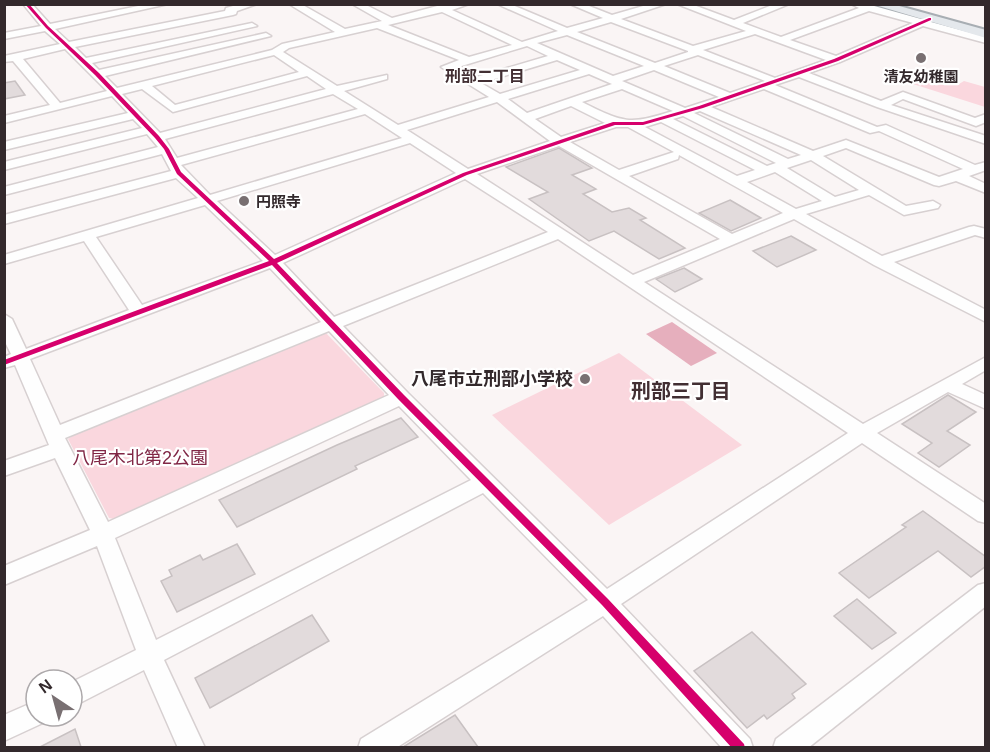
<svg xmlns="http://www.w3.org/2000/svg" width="990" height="752" viewBox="0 0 990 752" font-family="Helvetica,'Noto Sans JP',sans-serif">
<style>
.green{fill:#fad7de}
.water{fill:#e6afbd}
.building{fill:#e2dbdc;stroke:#c8c1c2;stroke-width:1.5}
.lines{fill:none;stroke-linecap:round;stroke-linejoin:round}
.minor-casing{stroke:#d7d0d1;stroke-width:3}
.major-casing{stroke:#a8aeb3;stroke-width:4}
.minor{fill:#fefefe;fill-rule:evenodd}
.major{fill:#e4e8ec;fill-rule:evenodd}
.cycleway-casing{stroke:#fff;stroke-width:3}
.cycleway{fill:#d6006c;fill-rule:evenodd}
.poi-dot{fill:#797072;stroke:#fff;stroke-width:2}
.labels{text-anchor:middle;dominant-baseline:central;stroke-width:4.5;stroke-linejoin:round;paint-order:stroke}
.far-poi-label{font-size:15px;font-weight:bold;fill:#33292c;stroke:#fff}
.far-neighbourhood-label{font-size:16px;font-weight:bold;fill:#422f33;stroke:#fff}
.poi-label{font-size:18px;font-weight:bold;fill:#33292c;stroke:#fff;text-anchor:end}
.park-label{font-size:18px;fill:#802645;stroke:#fff}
.neighbourhood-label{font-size:20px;font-weight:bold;fill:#422f33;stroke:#fff}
</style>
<rect width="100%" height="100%" fill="#faf5f5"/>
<g class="green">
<path d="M931 75 959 84 964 81 985 87V107L913 84Z"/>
<path d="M324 331 384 393V398L119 520 109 518 68 439 78 432Z"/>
<path d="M619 353 742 445 609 525 492 415Z"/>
</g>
<path class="water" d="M672 322 717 353 691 366 646 334Z"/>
<g class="building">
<path d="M15 81 25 95 4 99V83Z"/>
<path d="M559 148 592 168 572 175 596 189 583 194 612 212 629 208 646 218 640 220 685 248 659 259 614 231 589 241 529 199 548 192 506 167Z"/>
<path d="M730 200 761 218 731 231 699 213Z"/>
<path d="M791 236 816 250 777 267 753 251Z"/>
<path d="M684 268 702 279 675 292 656 279Z"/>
<path d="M948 395 976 412 947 431 970 445 939 467 918 453 932 443 902 424Z"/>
<path d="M401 418 418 437 355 466 357 469 237 527 219 500 337 445Z"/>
<path d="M923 511 986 557V566L971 577 938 551 869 598 839 573 906 527 902 525Z"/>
<path d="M237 544 255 574 177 612 161 581 172 576 169 570 200 555 203 560Z"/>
<path d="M857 599 896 633 872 649 834 616Z"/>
<path d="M312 615 329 641 210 708 195 678Z"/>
<path d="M752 632 806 684 792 694 795 698 767 719 764 715 747 728 694 671Z"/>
<path d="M455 715 478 747H403Z"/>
<path d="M75 729 81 747H40Z"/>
</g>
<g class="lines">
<g class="minor-casing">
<g id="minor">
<path d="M23 4H32L50 24 148 4H168L55 29 69 42 225 11 226 8 240 4H257L237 11 236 14 233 15 75 47 86 58 252 23 257 26 92 63 99 70 266 33 271 36 105 76 117 88 272 50 282 44 335 32 289 4H301L345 29 382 21 352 4H364L392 18 441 5 469 4 452 10 522 42 558 31 497 4H510L567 28 603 18 570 4H584L612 15 650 4H666L621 19 693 46 746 31 677 4H691L734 20 775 4H789L743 23 781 37 859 8 851 4H867L921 19 933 17 935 19 931 22 986 37V43L923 26 840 62 809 73 881 101 903 92 975 118 986 114V122L976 126 903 99 891 105 986 136V144L877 107 799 77 775 85 877 127 886 125 975 165 986 162V170L969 176 986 184V193L956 181 939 186 934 185 846 148 823 156 906 206 933 201 940 205 938 208 904 215 869 195 806 214 882 256 969 227 974 226 986 229V238L975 235 894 262 986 310V322L874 265 794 219 644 282 863 424 986 357V370L962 384 986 395V409L948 392 877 433 986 504V523L978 521 862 443 621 604 750 739 753 748H722L603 616 396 748H358L361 739 588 600 483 493 164 660 205 748H178L144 670 72 707V682L136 650 97 546 4 585V566L90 530 55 458 4 476V461L49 445 15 365 4 368V357L11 354 4 340V314L12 319 26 349 129 310 84 241 4 264V255L198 198 176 178 4 224V215L171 171 162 154 4 195V187L158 147 147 134 4 170V162L142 128 133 119 4 150V142L128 113 112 96 4 123V116L50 105 13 61 4 62V56L60 44 45 31 4 39V33L41 26ZM869 11 913 23 836 56 790 40ZM442 12 512 45 469 57 388 25ZM611 22 688 51V52L655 63 577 32ZM377 28 459 60 441 67 489 97 398 125 344 91 387 79V75L337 86 283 52 289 48ZM755 34 826 60 775 78 703 50ZM567 35 644 66 613 76 537 43ZM527 46 548 56 473 78 455 68ZM65 49 107 91 60 103 23 59ZM274 55 299 72 175 105 152 86ZM698 55 765 81 730 93 664 66ZM557 60 580 70 500 94 481 83ZM654 70 719 97 685 108 622 81ZM589 74 612 84 527 113 508 99ZM307 76 326 89 160 133 122 94 142 89 173 112ZM622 89 673 111C628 125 624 123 582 102ZM764 89 870 133 879 131 963 169 939 177 846 140 813 151 711 107ZM333 94 358 109 177 158 165 139ZM497 102 550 141 468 169 407 130ZM571 106 605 123 561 137 535 119ZM700 111 801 155 788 159 694 113ZM365 114 402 138 210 195 181 165ZM683 116 776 163 767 166 673 119ZM661 122 755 170 737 176 645 127ZM616 127H628L674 152 619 170 570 142ZM410 143 456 173 275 255 217 201ZM559 146 720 239 633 275 477 174ZM679 155 783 213 732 234 629 176 678 159ZM811 160 859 190 835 197 787 168ZM775 172 822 201 796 209 747 182ZM465 179 548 232 334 317 283 263ZM205 205 263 261 142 305 96 237ZM558 239 848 433 607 589 408 393 343 326ZM270 268 321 322 60 425 30 359ZM329 331 389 395 108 522 65 438ZM399 406 471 480 156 640 115 538Z"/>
<path d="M986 583V606L808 748H773L776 739 978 585Z"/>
<path d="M36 701V716H48L45 722 4 741V715Z"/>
</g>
</g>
<g class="major-casing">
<path id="major" d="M872 4H892L986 30V38Z"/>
</g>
<use href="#minor" class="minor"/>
<use href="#major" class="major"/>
<g class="cycleway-casing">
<path id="cycleway" d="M25 4H29L48 26 99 73 159 136 169 149 181 172 274 259 463 173 613 122H643L699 106 834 59 929 18H931V20L838 61 703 108 643 125H615L467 175 277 263 404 395 608 599 744 744 745 748H732L602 605 398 399 272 265 4 365V360L269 261 177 174 164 149 155 138 95 75 46 28Z"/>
</g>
<use href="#cycleway" class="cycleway"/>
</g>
<g class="poi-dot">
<circle cx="921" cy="58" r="6"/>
<circle cx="244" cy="201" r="6"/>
<circle cx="585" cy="379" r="6"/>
</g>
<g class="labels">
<g class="far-poi-label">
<text x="921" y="76">清友幼稚園</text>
<text x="256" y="201" text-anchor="start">円照寺</text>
</g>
<g class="far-neighbourhood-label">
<text x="485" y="76">刑部二丁目</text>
</g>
<g class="poi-label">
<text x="573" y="379">八尾市立刑部小学校</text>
</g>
<g class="park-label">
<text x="140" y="458">八尾木北第2公園</text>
</g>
<g class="neighbourhood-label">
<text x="681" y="391">刑部三丁目</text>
</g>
</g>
<rect width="990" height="752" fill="none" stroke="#33292c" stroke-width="12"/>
<g transform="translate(54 698) rotate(324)"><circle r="28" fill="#ffffff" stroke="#ada9ab" stroke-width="1.5"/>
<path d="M0-4.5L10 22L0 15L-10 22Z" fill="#797072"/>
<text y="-9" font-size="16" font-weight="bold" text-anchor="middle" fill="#33292c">N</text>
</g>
</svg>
